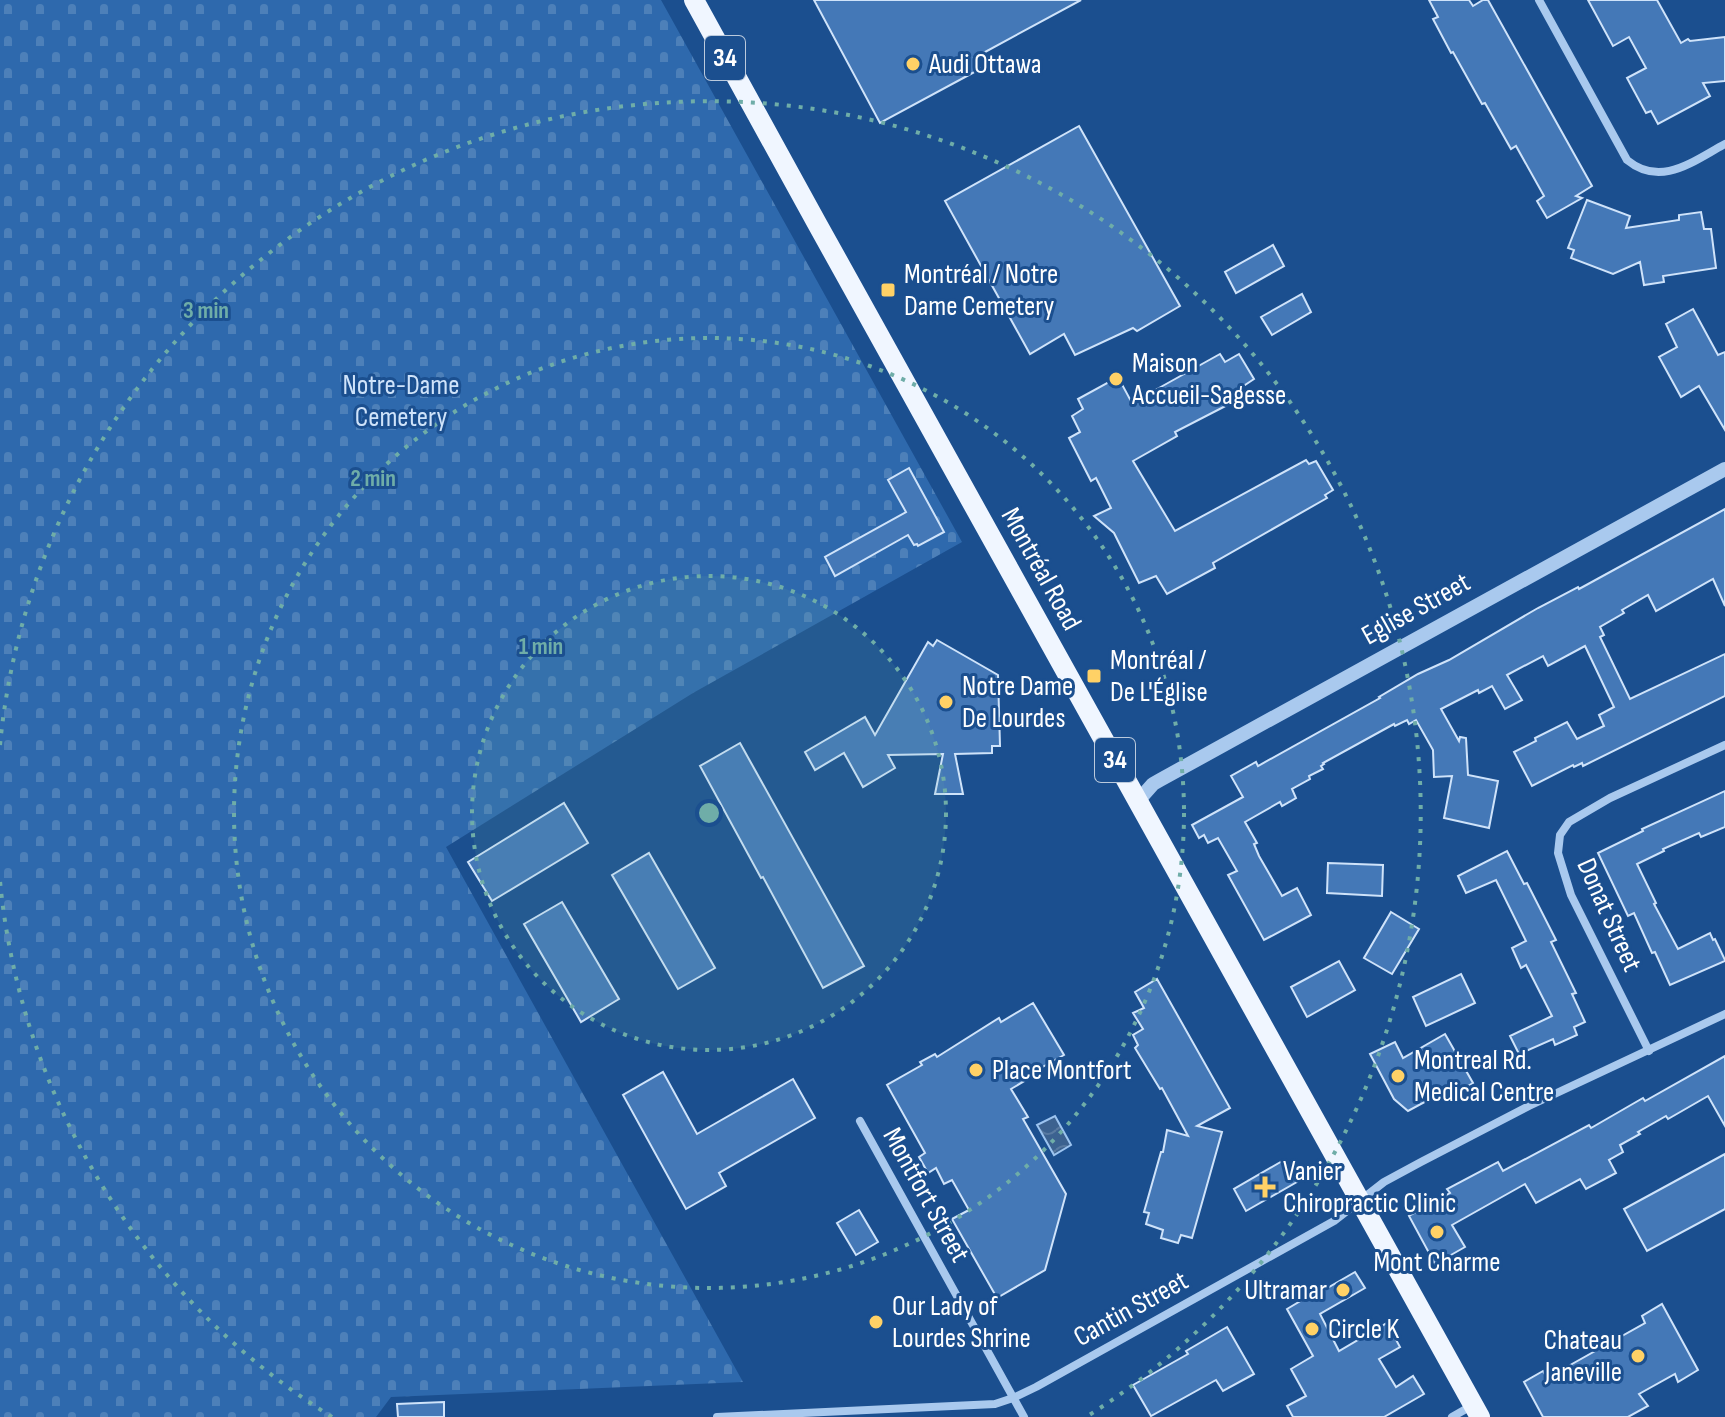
<svg xmlns="http://www.w3.org/2000/svg" width="1725" height="1417" viewBox="0 0 1725 1417" font-family="'Sofia Sans Condensed',sans-serif">
<style>
.cemetery{fill:url(#cemetery-stones)}
.water{fill:url(#water-waves);stroke:#9cc4f0;stroke-width:2}
.building{fill:#4478b7;stroke:#cfe3fa;stroke-width:2}
.lines{fill:none;stroke-linecap:round;stroke-linejoin:round}
.minor{stroke:#a9c9ee;stroke-width:8}
.tertiary{stroke:#a9c9ee;stroke-width:14}
.primary{stroke:#f0f6ff;stroke-width:20}
.ring{fill:none;stroke:#6fada8;stroke-width:4;stroke-dasharray:4 8}
.poi-dot{fill:#ffd166;stroke:#1b4f8f;stroke-width:3}
.labels{text-anchor:middle;dominant-baseline:central;stroke-width:6;stroke-linejoin:round;paint-order:stroke}
.shield{fill:#1b4f8f;stroke:#bbcadd;stroke-width:2}
.shield-label{font-size:26px;font-weight:bold;fill:#fff}
.poi-label{font-size:28px;fill:#fff;stroke:#1b4f8f;text-anchor:start}
.park-label{font-size:28px;fill:#cfe3fa;stroke:#1b4f8f}
.street-label{font-size:28px;fill:#fff;stroke:#1b4f8f}
.centre{fill:#6fada8;stroke:#1b4f8f;stroke-width:4}
.ring-label{font-size:24px;text-anchor:middle;font-weight:bold;fill:#6fada8;stroke:#1b4f8f;stroke-width:6;stroke-linejoin:round;paint-order:stroke}
</style>
<defs>
<pattern id="cemetery-stones" width="16" height="16" patternUnits="userSpaceOnUse" patternTransform="scale(2)"><rect width="16" height="16" fill="#2e69ad"/><path d="M2 7V4a2 2 0 0 1 4 0v3zM10 15v-3a2 2 0 0 1 4 0v3z" fill="#4d80b9"/></pattern>
<pattern id="water-waves" width="16" height="10" patternUnits="userSpaceOnUse" patternTransform="scale(2)"><rect width="16" height="10" fill="#3c6290"/><path d="M0 5q4-4 8 0t8 0" fill="none" stroke="#597aa1"/></pattern>
</defs>
<rect width="100%" height="100%" fill="#1b4f8f"/>
<path class="cemetery" d="M0 0H661L962 542 693 693 446 847 743 1382 391 1397 376 1417H0Z"/>
<path class="water" d="M1055 1116 1071 1145 1054 1155 1037 1125Z"/>
<g class="building">
<path d="M814 0H1081L974 58 980 69 880 123Z"/>
<path d="M1429 0H1469L1473 6 1483 0H1488L1592 186 1576 196 1582 198 1547 218 1537 201 1544 196 1516 146 1511 149 1485 103 1482 104 1453 52 1451 53 1433 19 1438 17Z"/>
<path d="M1588 0H1657L1681 43 1688 39 1690 41 1725 37V81L1703 83 1710 96 1658 124 1651 111 1646 113 1627 78 1646 68 1629 37 1613 46Z"/>
<path d="M1079 126 1180 306 1137 331 1133 328 1075 355 1064 334 1030 354 945 201Z"/>
<path d="M1587 200 1630 216 1626 228 1679 220V215L1701 212 1704 229H1711L1716 268 1663 276 1664 282 1644 285 1640 262 1613 274 1571 258 1574 250 1568 248Z"/>
<path d="M1273 245 1284 266 1236 293 1225 272Z"/>
<path d="M1302 294 1311 312 1272 335 1261 317Z"/>
<path d="M1693 309 1718 355 1725 352V430L1699 386 1681 397 1659 357 1677 347 1666 324Z"/>
<path d="M1220 354 1225 362 1239 354 1254 379 1239 389 1243 397 1175 432 1177 436 1133 461 1175 531 1306 460 1309 464 1316 461 1333 490 1325 495 1327 498 1213 563 1215 568 1167 594 1156 576 1139 583 1114 533 1094 516 1111 508 1096 478 1091 481 1069 438 1080 432 1072 416 1083 409 1078 399 1118 377 1132 403Z"/>
<path d="M909 468 944 532 918 546 917 544 914 545 908 535 835 576 825 557 906 512 888 480Z"/>
<path d="M1725 509V606L1713 579 1656 611 1648 595 1622 610 1624 613 1600 627 1604 635 1600 637 1630 699 1725 654V696L1583 766 1582 763 1574 767 1573 765 1532 786 1514 752 1536 741 1535 738 1567 722 1577 739 1604 726 1599 715 1614 707 1585 646 1548 666 1543 656 1507 675 1522 700 1505 709 1492 686 1479 693 1478 690 1441 709 1459 741 1460 737 1466 738 1468 775 1498 781 1489 828 1444 818 1452 776 1434 777 1433 750 1416 720 1409 724 1407 720 1395 726 1394 724 1323 763 1324 764 1321 766 1323 769 1309 776 1310 779 1292 789 1296 798 1282 806 1280 802 1245 822 1257 843 1254 844 1259 856 1282 896 1297 888 1311 915 1264 940 1228 875 1237 871 1218 838 1208 843 1204 835 1199 838 1192 825 1243 797 1231 776 1256 762 1258 766 1380 698 1379 697 1418 674 1449 660 1538 608 1578 587 1579 589Z"/>
<path d="M937 640 998 675 1000 746H992V753L955 754 963 794H935L943 754 888 755 895 768 863 787 844 753 815 770 805 752 865 717 875 735 928 642 933 646Z"/>
<path d="M740 743 864 966 823 988 763 877 761 878 700 766Z"/>
<path d="M1725 791V827L1701 837 1699 833 1663 849 1664 851 1637 864 1656 903 1654 904 1678 949 1710 933 1713 940 1715 939 1725 960V961L1670 985 1655 952 1652 953 1634 913 1628 916 1598 853 1643 831 1642 829Z"/>
<path d="M564 803 588 843 492 901 468 862Z"/>
<path d="M1507 851 1524 884 1527 883 1556 940 1551 942 1576 993 1572 994 1585 1022 1574 1027 1577 1035 1555 1045 1553 1039 1519 1054 1510 1036 1552 1016 1526 965 1521 968 1512 948 1526 941 1496 880 1466 893 1458 876Z"/>
<path d="M649 853 715 968 678 989 612 875Z"/>
<path d="M1328 863 1383 865 1382 896 1327 893Z"/>
<path d="M562 902 619 999 581 1022 524 924Z"/>
<path d="M1391 912 1419 929 1392 974 1364 958Z"/>
<path d="M1339 961 1355 990 1307 1017 1291 987Z"/>
<path d="M1461 974 1475 1003 1426 1026 1413 997Z"/>
<path d="M1157 979 1230 1108 1197 1126 1222 1132 1192 1238 1181 1235 1178 1243 1161 1238 1163 1230 1146 1224 1149 1213 1144 1212 1161 1152H1163L1167 1130 1188 1136 1162 1088 1160 1089 1135 1048 1138 1045 1133 1035 1143 1029 1133 1013 1144 1008 1135 992Z"/>
<path d="M1033 1003 1064 1055 1030 1074 1031 1077 1011 1089 1028 1117 1023 1119 1066 1194 1045 1270 997 1298 952 1219 969 1210 952 1180 944 1184 936 1168 928 1173 919 1157 925 1153 887 1085 922 1065 920 1062 935 1054 937 1057 999 1018 1001 1022Z"/>
<path d="M1445 1034 1473 1083 1447 1098 1443 1092 1408 1111 1394 1099 1370 1054 1395 1042 1403 1058Z"/>
<path d="M1725 1056V1126L1708 1096 1668 1119 1666 1116 1638 1132 1640 1134 1620 1145 1623 1152 1609 1160 1616 1173 1586 1189 1580 1179 1536 1203 1525 1184 1452 1225 1465 1247 1435 1264 1409 1216 1450 1193 1447 1189 1498 1162 1503 1171 1589 1125 1591 1128 1643 1098 1645 1101Z"/>
<path d="M663 1072 697 1134 793 1079 815 1118 719 1173 726 1186 686 1209 623 1095Z"/>
<path d="M1725 1154V1209L1647 1251 1624 1209Z"/>
<path d="M1284 1160 1297 1182 1246 1211 1234 1189Z"/>
<path d="M859 1210 878 1242 856 1255 837 1223Z"/>
<path d="M1355 1272 1365 1288 1320 1314 1339 1351 1387 1323 1400 1347 1379 1359 1396 1387 1413 1376 1424 1394 1384 1417H1293L1287 1406 1306 1396 1291 1369 1313 1356 1287 1309 1309 1296 1310 1298Z"/>
<path d="M1662 1304 1698 1370 1678 1382 1675 1374 1639 1394 1648 1406 1628 1417H1543L1524 1382 1543 1371 1547 1378 1645 1323 1642 1316Z"/>
<path d="M1227 1327 1254 1374 1223 1391 1216 1380 1151 1416 1133 1385 1188 1354 1186 1351Z"/>
<path d="M444 1402V1417H398L397 1404Z"/>
</g>
<g class="lines">
<g class="minor">
<path d="M1539 0 1627 160C1661 188 1693 161 1725 144"/>
<path d="M1649 1051 1571 895 1558 853 1560 835 1569 822 1610 798 1725 745"/>
<path d="M860 1121 1024 1417"/>
<path d="M717 1417 995 1404 1013 1398 1036 1387 1334 1221 1384 1182 1421 1162 1529 1106 1725 1014"/>
<path d="M1452 1417 1473 1405"/>
</g>
<path class="tertiary" d="M1137 802 1153 784 1160 780 1725 469"/>
<path class="primary" d="M694 0C803 200 915 399 1025 598 1177 871 1327 1145 1480 1417"/>
</g>
<circle cx="709" cy="813" r="237" fill="#6fada8" fill-opacity=".12"/>
<g class="ring">
<circle cx="709" cy="813" r="237"/>
<circle cx="709" cy="813" r="475"/>
<path d="M332 1417A712 712 0 0 1 0 881M0 745A712 712 0 1 1 1086 1417"/>
</g>
<g class="poi-dot">
<circle cx="913" cy="64" r="8"/>
<rect x="880" y="282" width="16" height="16" rx="4"/>
<circle cx="1116" cy="379" r="8"/>
<rect x="1086" y="668" width="16" height="16" rx="4"/>
<circle cx="946" cy="702" r="8"/>
<circle cx="976" cy="1070" r="8"/>
<circle cx="1398" cy="1076" r="8"/>
<path d="M1261 1175h8v8h8v8h-8v8h-8v-8h-8v-8h8z"/>
<circle cx="1437" cy="1232" r="8"/>
<circle cx="1343" cy="1290" r="8"/>
<circle cx="876" cy="1322" r="8"/>
<circle cx="1312" cy="1329" r="8"/>
<circle cx="1638" cy="1356" r="8"/>
</g>
<g class="labels">
<g class="shield">
<rect x="705" y="36" width="40" height="44" rx="6"/>
<rect x="1095" y="738" width="40" height="44" rx="6"/>
</g>
<g class="shield-label">
<text x="725" y="58">34</text>
<text x="1115" y="760">34</text>
</g>
<g class="poi-label">
<text x="929" y="64">Audi Ottawa</text>
<text x="904" y="274">Montréal / Notre<tspan x="904" dy="32">Dame Cemetery</tspan></text>
<text x="1132" y="363">Maison<tspan x="1132" dy="32">Accueil-Sagesse</tspan></text>
<text x="1110" y="660">Montréal /<tspan x="1110" dy="32">De L'Église</tspan></text>
<text x="962" y="686">Notre Dame<tspan x="962" dy="32">De Lourdes</tspan></text>
<text x="1414" y="1060">Montreal Rd.<tspan x="1414" dy="32">Medical Centre</tspan></text>
<text x="992" y="1070">Place Montfort</text>
<text x="1283" y="1171">Vanier<tspan x="1283" dy="32">Chiropractic Clinic</tspan></text>
<text x="1437" y="1262" text-anchor="middle">Mont Charme</text>
<text x="1327" y="1290" text-anchor="end">Ultramar</text>
<text x="892" y="1306">Our Lady of<tspan x="892" dy="32">Lourdes Shrine</tspan></text>
<text x="1328" y="1329">Circle K</text>
<text x="1622" y="1340" text-anchor="end">Chateau<tspan x="1622" dy="32">Janeville</tspan></text>
</g>
<g class="park-label">
<text x="401" y="385">Notre-Dame<tspan x="401" dy="32">Cemetery</tspan></text>
</g>
<g class="street-label">
<text transform="translate(1041 569) rotate(61)">Montréal Road</text>
<text transform="translate(1416 609) rotate(-29)">Eglise Street</text>
<text transform="translate(1609 915) rotate(66)">Donat Street</text>
<text transform="translate(926 1195) rotate(61)">Montfort Street</text>
<text transform="translate(1131 1309) rotate(-29)">Cantin Street</text>
</g>
</g>
<circle cx="709" cy="813" r="12" class="centre"/>
<g class="ring-label">
<text x="206" y="318">3 min</text>
<text x="373" y="486">2 min</text>
<text x="541" y="654">1 min</text>
</g>
</svg>
